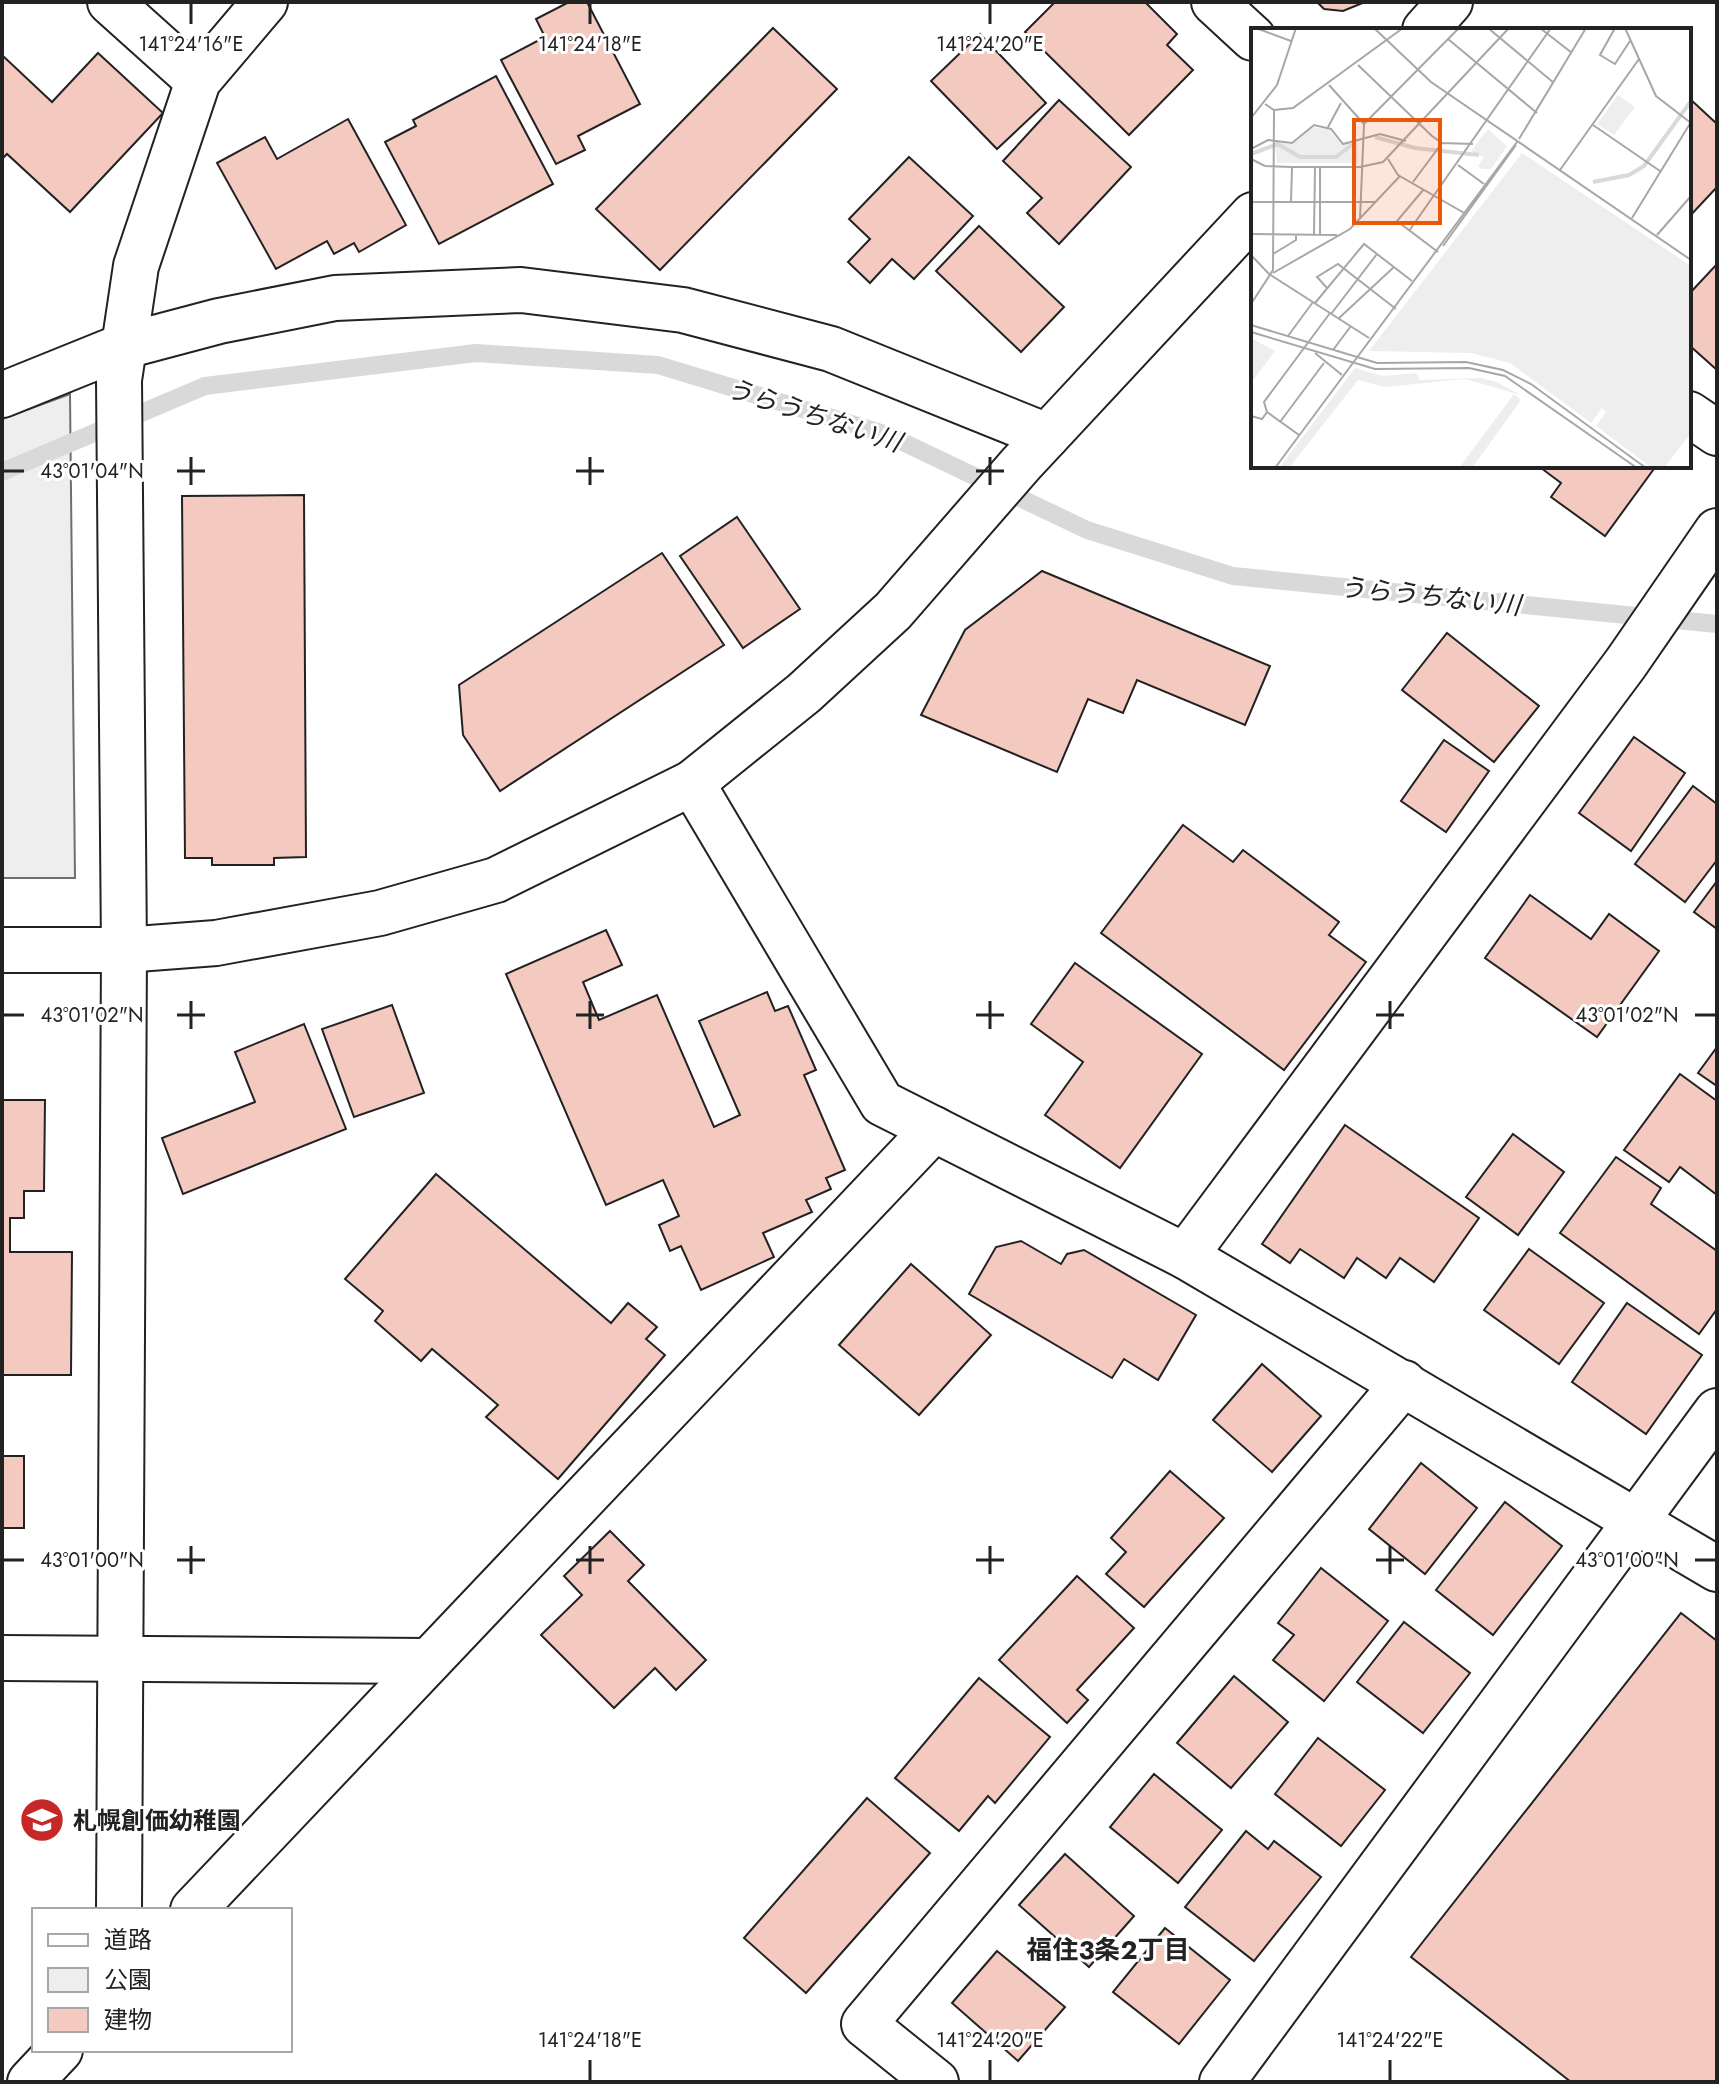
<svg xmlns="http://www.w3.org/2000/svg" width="1719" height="2084" viewBox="0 0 1719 2084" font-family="Jost,'Noto Sans JP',sans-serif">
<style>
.green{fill:#eee;stroke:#6f6f6f;stroke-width:2}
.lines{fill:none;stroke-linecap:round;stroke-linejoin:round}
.stream{stroke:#d9d9d9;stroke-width:18}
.building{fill:#f3c9c0;stroke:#222;stroke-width:2}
.minor-casing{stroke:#222;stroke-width:48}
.tertiary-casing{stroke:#222;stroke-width:48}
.minor{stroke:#fff;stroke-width:44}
.tertiary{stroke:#fff;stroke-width:44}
.ticks{fill:none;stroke:#222;stroke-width:3}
.labels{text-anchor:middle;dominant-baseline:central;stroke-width:6;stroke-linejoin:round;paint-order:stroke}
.poi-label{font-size:24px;font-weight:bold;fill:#222;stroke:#fff;text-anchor:start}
.water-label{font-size:26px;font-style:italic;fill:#222;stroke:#fff}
.neighbourhood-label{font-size:26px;font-weight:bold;fill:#222;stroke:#fff}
.inset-river{fill:none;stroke:#d9d9d9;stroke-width:4}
.inset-road{fill:none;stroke:#a7a7a7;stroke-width:2}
.view{fill:#e8590c;fill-opacity:0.15;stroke:#e8590c;stroke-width:4}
.inset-edge{fill:none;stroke:#222;stroke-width:4}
.ticks-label{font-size:20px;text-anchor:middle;fill:#222;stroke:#fff;stroke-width:6;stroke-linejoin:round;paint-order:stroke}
</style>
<rect width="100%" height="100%" fill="#fff"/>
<path class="green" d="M70 394 75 878H2V419Z"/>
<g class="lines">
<path class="stream" d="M2 472 205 386 476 353 658 365 888 435 1087 530 1233 576 1717 624"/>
</g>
<g class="building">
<path d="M569 2H587L640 104 578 136 585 150 556 164 501 60 545 37 536 19Z"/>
<path d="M1055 2H1145L1177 34 1167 45 1193 70 1129 135 1025 32Z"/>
<path d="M1317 2H1365L1343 11 1324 9Z"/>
<path d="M773 28 837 89 660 270 596 209Z"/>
<path d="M980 34 1046 103 997 149 931 81Z"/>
<path d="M98 53 163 113 70 212 7 154 2 159V55L52 102Z"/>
<path d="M496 76 553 184 439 244 385 142 416 126 413 120Z"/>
<path d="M1689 98 1717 124V187L1689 217Z"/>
<path d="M1059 100 1131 167 1059 244 1027 213 1042 198 1003 161Z"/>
<path d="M348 119 406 225 359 252 354 243 334 254 327 241 276 269 217 163 265 137 277 159Z"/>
<path d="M909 157 973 216 914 279 892 259 870 283 848 262 870 239 849 219Z"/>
<path d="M979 226 1064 307 1021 352 936 271Z"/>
<path d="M1717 264V370L1689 345V294Z"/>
<path d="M1543 466H1656L1605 536 1551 497 1561 483 1541 468Z"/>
<path d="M304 495 306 857 274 858V865H212V858H185L182 496Z"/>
<path d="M737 517 800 609 743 648 680 556Z"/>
<path d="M662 553 724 645 500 791 463 735 459 685Z"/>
<path d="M1042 571 1270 666 1245 725 1137 680 1123 713 1088 699 1057 772 921 715 965 630Z"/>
<path d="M1447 633 1539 706 1494 762 1402 690Z"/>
<path d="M1634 737 1685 773 1631 851 1579 813Z"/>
<path d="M1444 740 1489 771 1446 832 1401 801Z"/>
<path d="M1693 786 1717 804V860L1685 902 1635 864Z"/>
<path d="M1183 825 1233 862 1243 850 1339 922 1329 935 1366 962 1284 1070 1101 933Z"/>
<path d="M1717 881V929L1694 912Z"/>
<path d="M1530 895 1591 939 1609 914 1659 951 1597 1037 1485 958Z"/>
<path d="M606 930 622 965 583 982 599 1020 657 995 714 1127 740 1115 699 1021 767 992 775 1011 788 1006 816 1070 804 1075 845 1170 826 1178 831 1189 806 1200 812 1212 763 1233 774 1257 701 1290 681 1246 670 1251 659 1225 679 1216 663 1180 606 1205 506 974Z"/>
<path d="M1075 963 1202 1054 1120 1168 1045 1115 1083 1062 1031 1024Z"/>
<path d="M392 1005 424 1093 354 1117 322 1029Z"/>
<path d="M304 1024 346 1129 183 1194 162 1138 255 1102 235 1052Z"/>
<path d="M1717 1047V1086L1698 1073Z"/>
<path d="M1680 1074 1717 1101V1195L1680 1167 1669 1182 1624 1150Z"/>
<path d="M2 1100H45L44 1191H24V1218H10V1252H72L71 1375H2Z"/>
<path d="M1345 1125 1479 1218 1434 1282 1400 1258 1386 1278 1357 1258 1344 1278 1300 1249 1290 1263 1262 1244Z"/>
<path d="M1513 1134 1564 1172 1518 1235 1466 1197Z"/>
<path d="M1616 1157 1661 1188 1651 1204 1717 1251V1309L1699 1334 1560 1233Z"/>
<path d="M436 1174 611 1323 628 1303 657 1327 646 1339 665 1355 558 1479 486 1417 498 1405 432 1349 421 1361 375 1321 383 1311 345 1279Z"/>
<path d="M1021 1241 1061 1264 1067 1254 1084 1250 1196 1315 1158 1380 1124 1359 1112 1378 969 1294 996 1247Z"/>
<path d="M1529 1249 1604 1303 1559 1364 1484 1310Z"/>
<path d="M911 1264 991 1335 919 1415 839 1345Z"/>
<path d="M1627 1303 1702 1355 1646 1434 1572 1382Z"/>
<path d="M1262 1364 1321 1416 1272 1472 1213 1420Z"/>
<rect x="2" y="1456" width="22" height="72"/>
<path d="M1421 1463 1477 1508 1425 1574 1369 1529Z"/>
<path d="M1170 1471 1224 1518 1144 1607 1106 1574 1126 1552 1111 1538Z"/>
<path d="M1505 1502 1562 1546 1493 1635 1436 1590Z"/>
<path d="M610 1531 644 1565 628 1581 706 1660 676 1690 655 1668 614 1708 541 1635 582 1595 564 1576Z"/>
<path d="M1321 1568 1388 1621 1324 1701 1273 1660 1294 1635 1278 1623Z"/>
<path d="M1077 1576 1134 1628 1077 1690 1088 1700 1067 1723 999 1660Z"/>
<path d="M1681 1613 1717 1641V2082H1571L1411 1957Z"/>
<path d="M1404 1622 1470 1673 1423 1733 1357 1682Z"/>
<path d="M1234 1676 1288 1722 1231 1788 1177 1743Z"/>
<path d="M979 1678 1050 1737 995 1803 988 1796 959 1831 895 1778Z"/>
<path d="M1318 1738 1385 1790 1341 1846 1275 1794Z"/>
<path d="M1154 1774 1222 1830 1178 1883 1110 1827Z"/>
<path d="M867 1798 930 1853 806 1993 744 1938Z"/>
<path d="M1246 1831 1268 1849 1274 1841 1321 1877 1254 1961 1185 1907Z"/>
<path d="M1065 1854 1134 1916 1089 1967 1019 1905Z"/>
<path d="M1165 1928 1230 1980 1179 2044 1113 1992Z"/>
<path d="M997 1951 1065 2007 1018 2061 952 2003Z"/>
</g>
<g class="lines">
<g class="minor-casing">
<g id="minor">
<path d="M110 2 198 81"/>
<path d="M1214 2 1253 38"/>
<path d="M2 395 121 347 219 321 335 298 521 290 683 310 831 349 1047 436"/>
<path d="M1689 414 1717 433"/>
<path d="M692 783 882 1103 1185 1256 1717 1569"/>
<path d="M1185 1256 1626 663 1717 531"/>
<path d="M2 1658 428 1661"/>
<path d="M119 1910 124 950 119 380 136 266 198 81 265 2"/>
<path d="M193 1910 934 1129"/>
<path d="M30 2082 60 2050"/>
<path d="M936 2082 864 2024 1404 1383"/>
<path d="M1222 2082 1717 1411"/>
</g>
</g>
<g class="tertiary-casing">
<g id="tertiary">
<path d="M1425 30 1450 2"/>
<path d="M2 950H124L216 943 380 913 496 880 692 783 804 693 893 611 1021 464 1253 215"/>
</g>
</g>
<use href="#minor" class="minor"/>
<use href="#tertiary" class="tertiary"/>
</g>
<path class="ticks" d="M191 4V24M590 4V24M990 4V24M191 457V485M590 457V485M990 457V485M4 471H24M177 471H205M576 471H604M976 471H1004M191 1001V1029M590 1001V1029M990 1001V1029M1390 1001V1029M4 1015H24M177 1015H205M576 1015H604M976 1015H1004M1376 1015H1404M1695 1015H1715M191 1546V1574M590 1546V1574M990 1546V1574M1390 1546V1574M4 1560H24M177 1560H205M576 1560H604M976 1560H1004M1376 1560H1404M1695 1560H1715M590 2060V2080M990 2060V2080M1390 2060V2080"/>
<defs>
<g id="school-disc" transform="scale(2.3)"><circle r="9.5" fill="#c62828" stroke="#fff"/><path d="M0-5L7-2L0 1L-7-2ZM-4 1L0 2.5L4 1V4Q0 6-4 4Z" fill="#fff"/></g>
</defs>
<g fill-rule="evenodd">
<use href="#school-disc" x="42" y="1820"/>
</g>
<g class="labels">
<g class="poi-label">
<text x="73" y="1820">札幌創価幼稚園</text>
</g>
<g class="water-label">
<text transform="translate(814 415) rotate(18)">うらうちない川</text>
<text transform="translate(1430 596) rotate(6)">うらうちない川</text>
</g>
<g class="neighbourhood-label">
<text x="1108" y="1950">福住3条2丁目</text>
</g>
</g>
<g transform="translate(1251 28)">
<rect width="440" height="440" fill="#fff"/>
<path d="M367 67 384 79 363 107 346 96ZM61 99 77 101 91 117 106 111 107 135H26L24 114 41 116ZM237 101 256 118 240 141H231L227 138 233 129 220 123ZM271 125 440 238V405L413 440H401L345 398 355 384 351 380 340 395 259 335 220 325 118 323ZM0 310 24 323 0 355ZM104 340 132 348 165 345 169 352 230 350 245 354 270 367 214 351 134 359 107 352 38 440H28ZM263 366 270 372 221 440H208Z" fill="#eee"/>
<path class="inset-river" d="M124 109 164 120 228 127M0 126 27 116 49 129H85L103 115M342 154 378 147 393 138 440 73"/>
<path class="inset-road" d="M5 0 40 13M123 0 180 54 440 232M237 0 303 55M289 0 321 25M364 0 349 27 364 36 379 13M374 0 405 68 440 95M197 11 286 85M107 37 181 108 191 115 222 116M78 57 113 96M14 76 23 82 42 80 152 0M0 90 26 57 45 0M342 97 409 143M77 99 90 75M268 111 335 0M0 121 17 112 41 115 63 97 80 101 92 116 129 106 155 113M0 131 14 138 41 139H109L132 134 258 0M137 131 147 147 215 186M207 137 233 156M309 142 388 31M162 154 191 115M173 161 146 193 187 224M0 174H124M40 174 41 139M381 190 440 94M109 191 113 96 208 0M158 203 300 0M0 206 86 207M63 206 64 139M69 206V139M406 207 440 168M192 218 265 117M22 226 45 212V206M0 227 18 246 118 310M22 245 99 201 149 148M76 260 66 249 87 236 145 281M64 275 113 216 161 253M0 276 22 242 23 82M80 286 126 226M87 291 143 239M0 297 126 335 215 334 252 342 280 356 395 440M0 304 124 341 218 340 254 348 386 440M37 308 62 274M82 322 100 298M64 325 91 347M16 384 48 407M0 388 11 391 16 384 13 374 79 285M29 394 73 335M24 440 266 114"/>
<path class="view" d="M103 92H189V195H103Z"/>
<rect width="440" height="440" class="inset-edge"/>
</g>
<g class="ticks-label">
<text x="191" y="51">141°24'16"E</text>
<text x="590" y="51">141°24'18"E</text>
<text x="990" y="51">141°24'20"E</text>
<text x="92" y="478">43°01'04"N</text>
<text x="92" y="1022">43°01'02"N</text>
<text x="1627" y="1022">43°01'02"N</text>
<text x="92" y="1567">43°01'00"N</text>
<text x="1627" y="1567">43°01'00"N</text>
<text x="590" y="2047">141°24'18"E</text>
<text x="990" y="2047">141°24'20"E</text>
<text x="1390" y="2047">141°24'22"E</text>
</g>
<rect width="1719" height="2084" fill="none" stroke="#222222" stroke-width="8"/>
<rect x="32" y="1908" width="260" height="144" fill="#ffffff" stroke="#a7a7a7" stroke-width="2"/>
<rect x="48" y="1934" width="40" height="12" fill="#ffffff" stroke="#a7a7a7" stroke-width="2"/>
<text x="104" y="1948" font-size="24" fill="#222222">道路</text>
<rect x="48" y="1968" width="40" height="24" fill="#eeeeee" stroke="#a7a7a7" stroke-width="2"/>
<text x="104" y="1988" font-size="24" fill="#222222">公園</text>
<rect x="48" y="2008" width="40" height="24" fill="#f3c9c0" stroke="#a7a7a7" stroke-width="2"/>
<text x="104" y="2028" font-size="24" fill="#222222">建物</text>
</svg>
